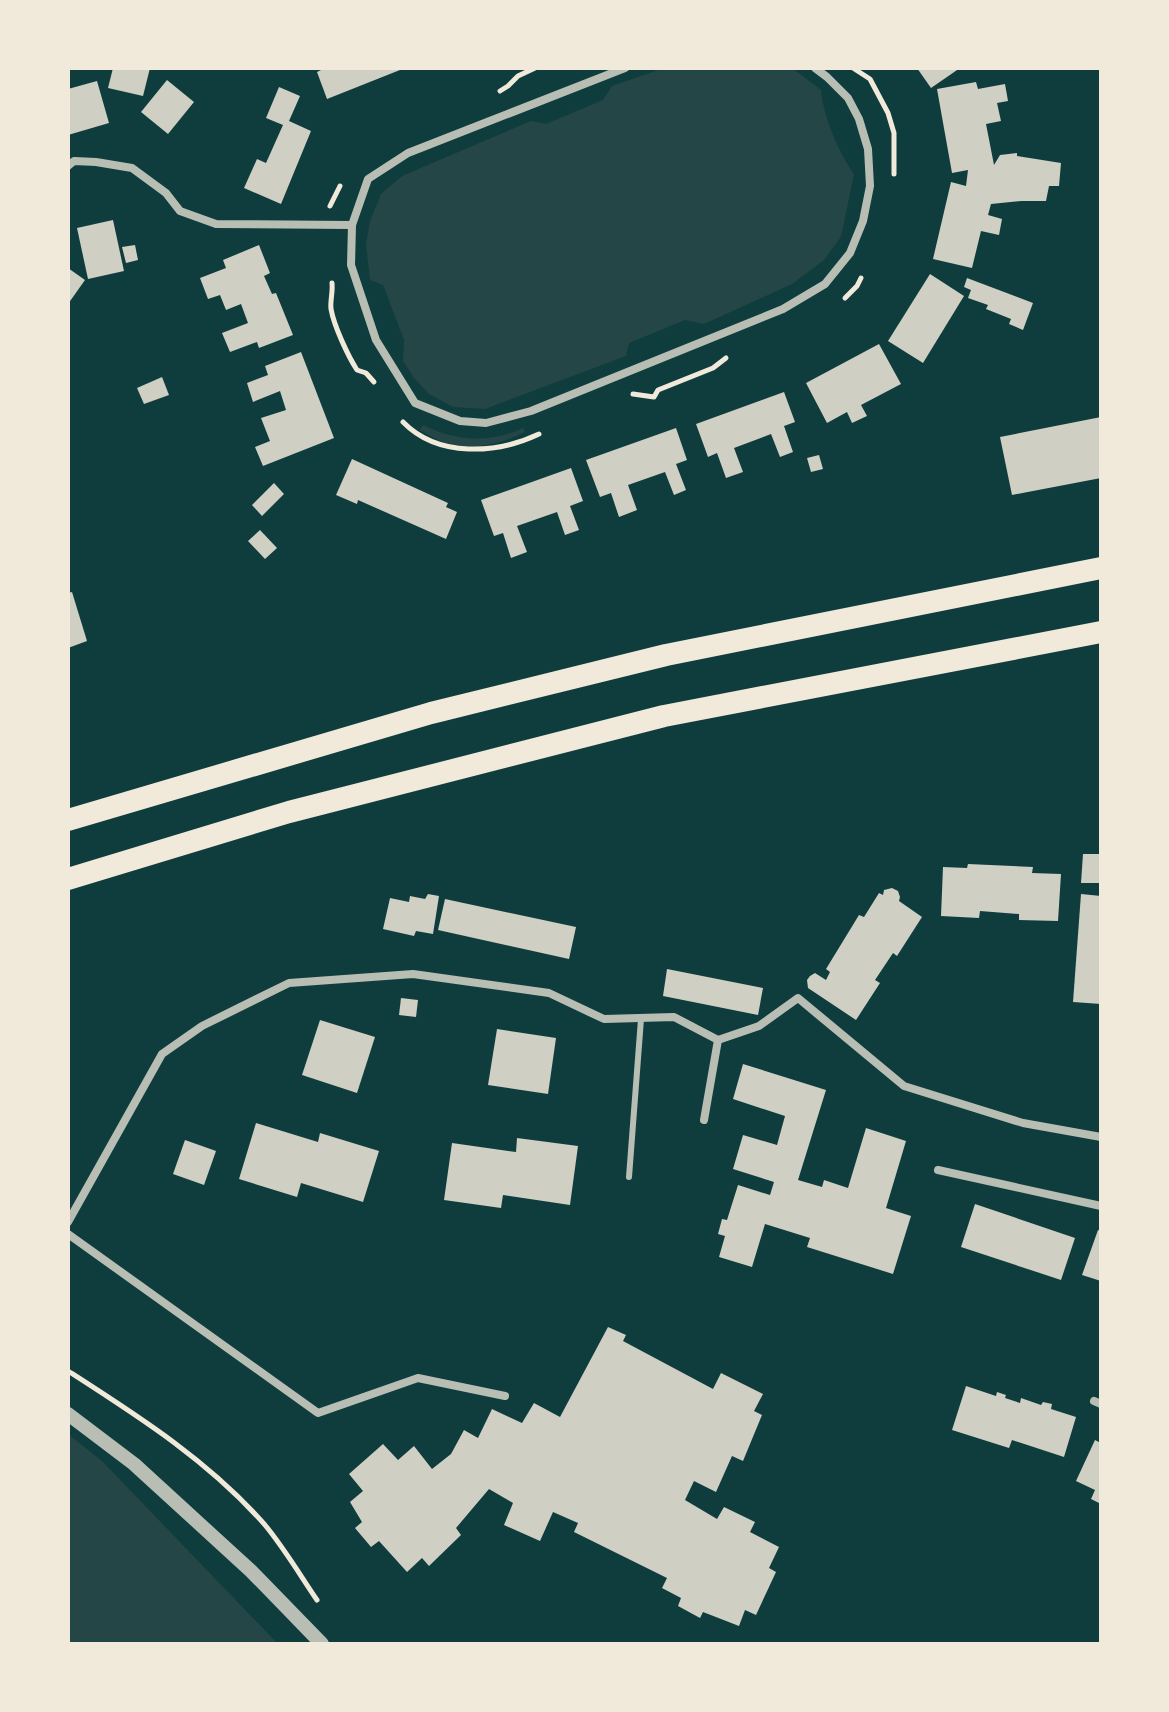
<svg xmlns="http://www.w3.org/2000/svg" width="1169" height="1712" viewBox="0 0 1169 1712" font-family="'Work Sans',sans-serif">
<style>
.green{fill:#244646}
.building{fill:#cfcfc3}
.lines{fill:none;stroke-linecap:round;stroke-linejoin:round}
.path{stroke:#f1e9da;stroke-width:5}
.service{stroke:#b8beb3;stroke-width:6}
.minor{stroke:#b8beb3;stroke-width:8}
.tertiary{stroke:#b8beb3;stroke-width:14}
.trunk{stroke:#f1e9da;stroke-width:22}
</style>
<rect width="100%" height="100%" fill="#0f3d3e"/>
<g class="green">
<path d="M664 68H792L821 90C823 116 839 153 854 174L841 237 824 260 792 284 704 324 685 320 629 343 626 356 485 409 453 407 429 394 414 378 403 361 404 340 383 285 370 280 366 244 370 221 381 194 402 176 531 121 546 124 603 100 612 86Z"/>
<path d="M423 425C455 441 490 444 523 428L525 432C500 444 471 452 443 442 435 439 427 434 420 430Z"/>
<path d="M68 1434 102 1461 278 1644H68Z"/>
</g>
<g class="building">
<path d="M113 68H150L143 96 108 88Z"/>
<path d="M325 68H405L327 99 317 72Z"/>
<path d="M917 68H960L931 88Z"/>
<path d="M167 80 194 102 168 134 141 112Z"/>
<path d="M97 81 109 123 68 135V89Z"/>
<path d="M976 82 978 89 1005 84 1008 101 997 103 1001 121 986 124 994 165 1000 155 1017 153V156L1061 163 1059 186H1049L1046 201H1021L991 204 988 215 1002 219 999 235 981 231 972 268 933 259 951 182 966 186 968 170 952 173 937 89Z"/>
<path d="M279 87 300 96 289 121 311 131 281 204 244 188 257 159 266 163 283 125 266 118Z"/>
<path d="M113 220 124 271 88 279 77 228Z"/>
<path d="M135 245 138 260 126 263 122 247Z"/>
<path d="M259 245 270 273 264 276 272 294 276 293 293 335 259 348 257 342 230 352 222 333 248 323 241 304 226 310 220 295 208 299 200 278 226 268 223 260Z"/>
<path d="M68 268 85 280 68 304Z"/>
<path d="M930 274 964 296 923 363 888 341Z"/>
<path d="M967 278 1033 303 1023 330 1009 324 1011 319 986 309 988 305 968 298 971 290 964 287Z"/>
<path d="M879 344 901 384 861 405 867 416 852 423 847 412 827 423 806 383Z"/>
<path d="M301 352 334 438 263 466 255 447 270 441 261 418 286 410 280 391 253 402 247 383 268 375 265 366Z"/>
<path d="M162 377 169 395 144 404 137 388Z"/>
<path d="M784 392 795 422 784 426 793 452 780 457 771 434 734 448 743 472 726 478 717 453 708 457 696 424Z"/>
<path d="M1101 417V478L1012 495 1000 437Z"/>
<path d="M676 428 687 460 676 464 686 490 674 495 665 472 628 485 637 510 619 517 611 493 600 497 586 460Z"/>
<path d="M819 455 823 469 811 472 807 458Z"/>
<path d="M352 459 448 503 446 507 457 512 446 539 358 500 357 504 336 495Z"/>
<path d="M571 468 583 501 570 506 579 530 565 535 557 512 517 526 527 552 511 558 503 533 494 536 481 500Z"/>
<path d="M274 483 284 494 262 516 252 505Z"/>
<path d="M260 530 277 548 265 559 248 541Z"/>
<path d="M72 592 87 641 68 648V593Z"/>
<path d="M1083 854H1101V883H1081Z"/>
<path d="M968 864 1033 867 1032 873 1061 874 1058 921 1019 920V914L980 911 979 918 941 916 943 867 967 868Z"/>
<path d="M892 888 898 891 900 897 899 901 922 917 897 956 893 953 875 980 880 983 856 1020 808 988 807 980 810 976 815 973 826 980 830 972 826 969 859 915 864 917 879 893 883 895 884 890Z"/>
<path d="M428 894 439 896 433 934 416 931 414 936 383 929 390 898 409 902 410 896 425 899Z"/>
<path d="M1081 894 1101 896V1004L1073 1002Z"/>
<path d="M445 899 576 927 569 959 438 930Z"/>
<path d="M667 969 763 988 758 1015 663 996Z"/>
<path d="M401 998 418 1000 416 1017 399 1015Z"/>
<path d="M320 1020 375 1037 357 1093 302 1075Z"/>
<path d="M497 1029 556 1038 548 1094 488 1085Z"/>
<path d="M743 1064 826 1090 798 1180 822 1187 824 1180 848 1188 866 1128 906 1141 886 1208 911 1216 893 1274 807 1247 810 1238 765 1224 752 1267 719 1257 725 1236 718 1234 722 1219 727 1220 738 1185 770 1195 774 1182 733 1169 743 1135 777 1145 785 1116 733 1099Z"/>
<path d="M256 1123 318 1142 320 1133 379 1151 363 1202 301 1183 297 1197 239 1179Z"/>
<path d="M517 1138 578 1146 570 1205 503 1195 501 1208 444 1200 452 1143 516 1152Z"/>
<path d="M185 1140 216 1151 204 1185 173 1174Z"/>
<path d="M975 1204 1075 1238 1061 1280 961 1247Z"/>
<path d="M1098 1230 1101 1231V1281L1082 1275Z"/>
<path d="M608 1327 626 1335 623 1341 713 1389 721 1373 763 1394 754 1411 762 1415 743 1461 732 1456 716 1492 694 1481 685 1500 717 1519 724 1507 755 1522 750 1532 779 1547 769 1568 776 1572 756 1615 745 1610 739 1626 703 1612 700 1618 678 1606 681 1598 662 1588 667 1578 574 1532 578 1523 553 1512 540 1541 504 1525 513 1503 489 1489 456 1528 461 1535 429 1566 422 1558 407 1572 379 1541 371 1547 355 1528 362 1522 350 1502 363 1491 349 1474 383 1444 398 1460 414 1446 432 1469 451 1454 464 1430 478 1438 492 1409 522 1423 534 1403 560 1417Z"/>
<path d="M966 1386 996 1396 997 1392 1006 1395 1005 1398 1020 1403 1021 1398 1041 1405 1043 1402 1052 1404 1051 1409 1076 1417 1064 1457 1012 1440 1009 1448 952 1430Z"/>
<path d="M1095 1440 1101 1443V1504L1091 1499 1095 1490 1076 1481Z"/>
</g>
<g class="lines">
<g class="path">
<path d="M853 68 870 79 888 113 894 133V174"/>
<path d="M500 91 508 86 518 76 535 68"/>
<path d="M330 206 340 186"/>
<path d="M332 283C333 292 330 301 331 309 334 326 348 356 357 370L366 373 374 382"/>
<path d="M845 298 857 286 861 278"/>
<path d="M633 394 654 397 658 390 713 368 726 358"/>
<path d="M403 422C438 458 497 454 539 434"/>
<path d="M68 1371C138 1416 209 1461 265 1525 284 1548 300 1575 317 1600"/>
</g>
<path class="service" d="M629 1177 641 1019"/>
<g class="minor">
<path d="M625 68 408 153 368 179 352 225 351 265 376 340 415 403 460 421 486 423 531 411 783 309 825 284 850 253 863 221 870 186 868 149 859 119 848 98 827 77 815 68"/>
<path d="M68 166 74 161 96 162 132 168 166 193 180 211 216 224 352 225"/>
<path d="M718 1040 759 1026 798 998 904 1086 1023 1123 1101 1137"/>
<path d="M938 1170 1101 1206"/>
<path d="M68 1222 162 1054 202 1026 289 983 413 974 549 993 604 1019 674 1017 718 1040 704 1120"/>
<path d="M68 1234 318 1413 418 1378 505 1396"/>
<path d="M1094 1401 1101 1404"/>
</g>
<path class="tertiary" d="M68 1414 134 1464 251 1571 322 1644"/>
<g class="trunk">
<path d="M68 820 431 713 666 655 1101 568"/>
<path d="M68 879 289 812 664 716 1101 632"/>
</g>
</g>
<rect width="1169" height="1712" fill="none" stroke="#f1e9da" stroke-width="140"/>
</svg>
